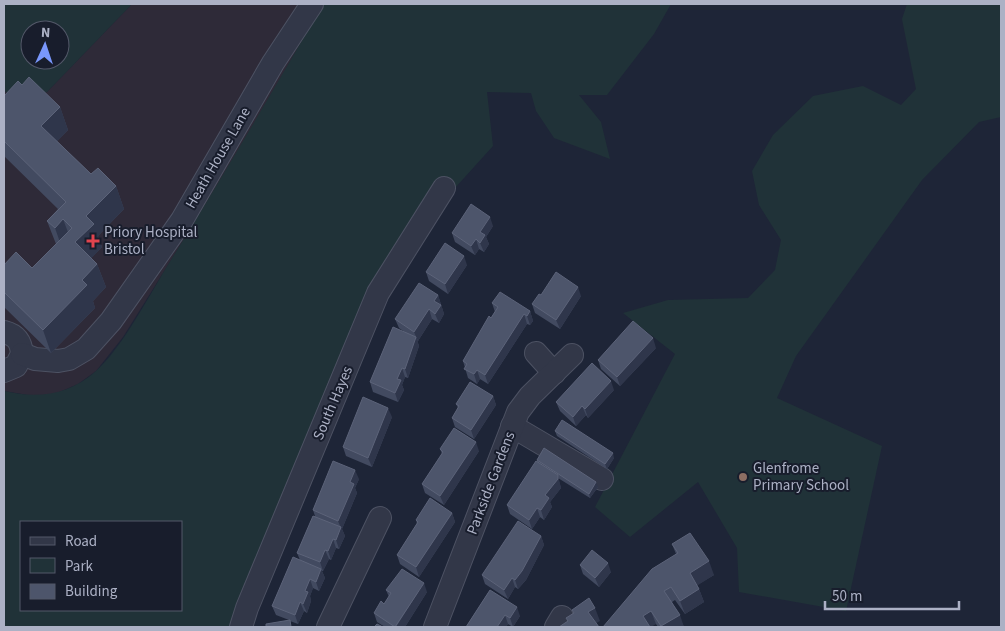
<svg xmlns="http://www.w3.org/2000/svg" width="1005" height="631" viewBox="0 0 1005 631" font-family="'Source Sans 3',sans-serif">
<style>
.medical{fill:#2e2a38}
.green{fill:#203238;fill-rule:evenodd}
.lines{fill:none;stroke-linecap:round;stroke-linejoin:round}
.minor-casing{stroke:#4d5263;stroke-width:24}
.minor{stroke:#323748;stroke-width:22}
.wall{fill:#424a60}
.shaded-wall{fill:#2f364b}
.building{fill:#4d556b;stroke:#5c6379}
.health-dot{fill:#e0444e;stroke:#181d2c;stroke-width:2}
.education-dot{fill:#8d6e63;stroke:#181d2c;stroke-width:2}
.labels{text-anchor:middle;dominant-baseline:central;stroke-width:4;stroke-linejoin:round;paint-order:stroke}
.street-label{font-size:15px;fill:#acb1c5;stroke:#181d2c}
.poi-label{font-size:15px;fill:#acb1c5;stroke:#181d2c;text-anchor:start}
</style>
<rect width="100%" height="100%" fill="#1e2537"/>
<path class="medical" d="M132 4H323L243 145 123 337 96 371 78 384 55 394 34 396 4 391V91L20 98 47 92Z"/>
<g class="green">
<path d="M4 4H132L47 92 20 98 4 91ZM30 30H60V60H30Z"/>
<path d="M323 4H671L654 34 607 95H579L601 122 610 159 554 138 536 111 531 93 487 92 493 146 455 188 428 197 232 627H4V391C37 399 70 395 96 371 121 349 148 298 166 268 220 181 272 93 323 4ZM21 522H181V610H21Z"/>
<path d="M907 4H1001V117L979 122 922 180 796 356 777 398 882 446 846 611 739 592 737 548 698 482 630 537 595 507 675 354 623 313 668 300 748 298 775 270 781 240 759 205 752 171 773 135 813 96 863 86 901 105 916 89 902 19Z"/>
</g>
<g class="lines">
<g class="minor-casing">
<g id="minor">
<path d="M4 332C16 335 21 341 22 354L16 366 4 371"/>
<path d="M536 353 554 373"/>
<path d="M22 354 35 359 58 361 69 359 86 349 111 321 182 220 273 63 312 4"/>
<path d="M512 426 602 479"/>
<path d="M241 627 247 608 378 293 444 188"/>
<path d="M328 627 380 518"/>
<path d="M435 627 518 412 530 396 572 355"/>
<path d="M556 627 562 617"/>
</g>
</g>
<use href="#minor" class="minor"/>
</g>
<g class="wall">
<path d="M22 85 60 107 68 130 57 141 91 174 116 186 124 209 98 236 102 247 91 258 97 264 106 287 93 301 95 308 51 353 4 307V265L32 268 56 244 47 221 58 209 4 156V96Z"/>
<path d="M493 226 486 237 489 244 484 252 479 249 475 255 455 242 452 233Z"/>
<path d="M467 265 448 294 429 281 426 272Z"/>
<path d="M438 295 444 314 439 323 432 319 418 341 417 340 419 346 408 378 405 377 402 385 404 390 398 402 373 392 370 382 406 333 399 328 395 319Z"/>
<path d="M541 295 581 296 560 329 535 313 532 304Z"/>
<path d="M492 303 530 311 533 321 530 325 527 324 488 384 480 379 477 384 468 378 463 361 495 312Z"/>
<path d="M656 348 620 386 601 369 598 360Z"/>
<path d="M614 390 588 418 586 415 576 426 560 411 556 402Z"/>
<path d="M493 396 496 405 474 439 455 427 452 418 458 408 456 404Z"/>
<path d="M392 417 372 467 346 456 343 447Z"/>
<path d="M555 431 614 458 607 469 557 436Z"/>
<path d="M440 449 479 451 444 505 425 493 422 484 442 454Z"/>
<path d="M537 460 598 487 590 498 558 478 561 488 550 502 552 507 544 520 540 517 532 529 510 514 507 505 537 462Z"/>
<path d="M359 479 355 488 357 493 342 529 345 536 339 549 336 548 331 560 329 559 323 571H322L325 578 319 591 313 588 310 596 311 601 307 613 304 611 298 624 290 621 292 627 289 620 276 615 272 606 300 560 297 553 315 516 313 510Z"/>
<path d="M452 513 455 522 419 577 400 564 397 555 417 524 416 520Z"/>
<path d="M541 536 544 545 526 580 518 589 515 587 508 599 485 584 482 575Z"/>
<path d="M672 544 714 575 697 585 699 589 704 602 685 614 675 600 672 602 684 627H658L656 624 603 627 676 554Z"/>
<path d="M580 565 611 572 599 587 583 574Z"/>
<path d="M386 590 427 592 405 627H385L377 622 374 613 384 604 389 597Z"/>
<path d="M490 590 520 616 513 627 508 624 506 627H466Z"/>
</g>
<g class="shaded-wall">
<path d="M60 107 68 130 50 149 41 126Z"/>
<path d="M116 186 124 209 98 236 102 247 84 266 75 242 86 216Z"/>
<path d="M490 217 493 226 486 237 489 244 484 252 480 243V232Z"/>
<path d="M63 219 72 243 63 251 55 228Z"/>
<path d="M476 239 479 249 475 255 471 246Z"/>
<path d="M464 256 467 265 448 294 445 284Z"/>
<path d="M97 264 106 287 93 301 95 308 51 353 43 330 82 280Z"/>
<path d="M578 287 581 296 560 329 556 320Z"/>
<path d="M438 295 444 314 439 323 435 314 434 301Z"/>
<path d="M429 309 432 319 418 341 414 332Z"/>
<path d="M530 311 533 321 530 325 527 316Z"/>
<path d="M524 314 527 324 488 384 485 375Z"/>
<path d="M416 337 419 346 408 378 405 369Z"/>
<path d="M653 338 656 348 620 386 617 377Z"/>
<path d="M402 368 405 377 402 385 404 390 398 402 395 393 397 379Z"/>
<path d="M477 370 480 379 477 384 474 374Z"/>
<path d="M611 381 614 390 588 418 585 409Z"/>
<path d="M493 396 496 405 474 439 471 430Z"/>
<path d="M582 406 586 415 576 426 573 417Z"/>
<path d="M388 408 392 417 372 467 368 458Z"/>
<path d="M476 442 479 451 444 505 440 496Z"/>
<path d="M613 453 614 458 607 469 605 464Z"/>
<path d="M355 470 359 479 355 488 357 493 342 529 345 536 339 549 336 540 341 528 338 521 350 482Z"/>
<path d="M558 475 561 488 550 502 552 507 544 520 541 510 545 495Z"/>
<path d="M596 482 598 487 590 498 589 494Z"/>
<path d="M537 508 540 517 532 529 529 520Z"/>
<path d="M452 513 455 522 419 577 416 567Z"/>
<path d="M541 536 544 545 526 580 518 589 515 580Z"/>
<path d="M333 539 336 548 331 560 328 551Z"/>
<path d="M325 550 329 559 323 571 320 562Z"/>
<path d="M709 561 714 575 695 587 690 573Z"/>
<path d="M608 563 611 572 599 587 595 578Z"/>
<path d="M321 569 325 578 319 591 316 582Z"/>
<path d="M512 578 515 587 508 599 504 590Z"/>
<path d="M310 579 313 588 310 596 311 601 307 613 303 604 305 591Z"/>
<path d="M424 583 427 592 405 627H396Z"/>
<path d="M699 589 704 602 685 614 680 601Z"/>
<path d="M300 602 304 611 298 624 295 615Z"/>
<path d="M517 607 520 616 513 627 510 618Z"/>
<path d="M595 608 600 621 593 625 588 612Z"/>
<path d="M651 611 656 624 651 627H647L643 616Z"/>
<path d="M505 615 508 624 506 627H497Z"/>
<path d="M680 615 684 627H661V626Z"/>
</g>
<g class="building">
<path d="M29 77 60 107 41 126 91 174 98 168 116 186 86 216 94 224 75 242 97 264 82 280 87 285 43 330 4 292V265L16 252 32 268 72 228 63 219 55 228 47 221 66 202 4 141V96L18 81 22 85Z"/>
<path d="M471 204 490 217 480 232 485 235 480 243 476 239 471 246 452 233Z"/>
<path d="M445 243 464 256 445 284 426 272Z"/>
<path d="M556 272 578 287 556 320 532 304 539 294 541 295Z"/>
<path d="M419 283 438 295 434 301 441 305 435 314 429 309 414 332 395 319Z"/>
<path d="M500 292 530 311 527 316 524 314 485 375 477 370 474 374 464 369 467 364 463 361 489 316 491 318 498 307 492 303Z"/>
<path d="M633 321 653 338 617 377 598 360Z"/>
<path d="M393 327 416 337 405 369 402 368 397 379 401 380 395 393 370 382Z"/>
<path d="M592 363 611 381 585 409 582 406 573 417 556 402Z"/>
<path d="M470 382 493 396 471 430 452 418 459 406 456 404Z"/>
<path d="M363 397 388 408 368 458 343 447Z"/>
<path d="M562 420 613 453 605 464 555 431Z"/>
<path d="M454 428 476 442 440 496 422 484 443 452 440 449Z"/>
<path d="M544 448 596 482 589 494 537 460Z"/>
<path d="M333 461 355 470 350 482 354 484 338 521 313 510Z"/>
<path d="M536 461 558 475V479L545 495 549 498 541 510 537 508 529 520 507 505Z"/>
<path d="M430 498 452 513 416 567 397 555 418 522 416 520Z"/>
<path d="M313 516 341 527 336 540 333 539 328 551 325 550 320 562 297 553Z"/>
<path d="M518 521 541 536 522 571 515 580 512 578 504 590 482 575Z"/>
<path d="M690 533 709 561 690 573 699 589 680 601 671 587 664 591 680 615 661 626 651 611 643 616 650 627H603L652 569 678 553 672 544Z"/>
<path d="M592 550 608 563 595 578 580 565Z"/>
<path d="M293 557 321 569 316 582 310 579 305 591 308 592 303 604 300 602 295 615 272 606Z"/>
<path d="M402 569 424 583 395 627 374 613 381 601 384 604 391 593 386 590Z"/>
<path d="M490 590 517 607 510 618 505 615 497 627H466Z"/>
<path d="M589 598 595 608 588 612 599 627H559L568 621 566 618 574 613 572 610Z"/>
<path d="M290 620 291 627H266V624Z"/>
<path d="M377 624 383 627H374Z"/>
</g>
<path class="health-dot" d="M90.5 233.5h5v5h5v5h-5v5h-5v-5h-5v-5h5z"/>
<circle class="education-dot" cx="743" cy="477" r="5"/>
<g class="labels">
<g class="street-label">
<text transform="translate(218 158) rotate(-60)">Heath House Lane</text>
<text transform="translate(333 403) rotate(-67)">South Hayes</text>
<text transform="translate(491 483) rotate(-69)">Parkside Gardens</text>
</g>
<g class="poi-label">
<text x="104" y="232">Priory Hospital<tspan x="104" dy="17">Bristol</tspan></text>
<text x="753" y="468">Glenfrome<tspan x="753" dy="17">Primary School</tspan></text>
</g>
</g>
<rect width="1005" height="631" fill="none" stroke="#acb1c5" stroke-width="10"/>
<rect x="20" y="521" width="162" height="90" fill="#181d2c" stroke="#535869"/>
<rect x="30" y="537" width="25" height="8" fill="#323748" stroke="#535869"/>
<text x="65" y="546" font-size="15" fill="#acb1c5">Road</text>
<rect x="30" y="558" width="25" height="15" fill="#203238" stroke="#535869"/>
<text x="65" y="571" font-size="15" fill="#acb1c5">Park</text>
<rect x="30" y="584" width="25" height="15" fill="#4d556b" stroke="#535869"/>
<text x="65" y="596" font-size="15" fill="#acb1c5">Building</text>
<g transform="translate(45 45) rotate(3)"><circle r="24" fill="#181d2c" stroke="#535869"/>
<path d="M0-4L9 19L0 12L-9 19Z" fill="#7997fc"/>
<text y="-8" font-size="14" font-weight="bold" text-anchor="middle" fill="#acb1c5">N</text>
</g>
<path d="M825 601v8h134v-8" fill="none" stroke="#acb1c5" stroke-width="2.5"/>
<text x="832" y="601" font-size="15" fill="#acb1c5" stroke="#181d2c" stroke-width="4" paint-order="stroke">50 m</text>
</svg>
